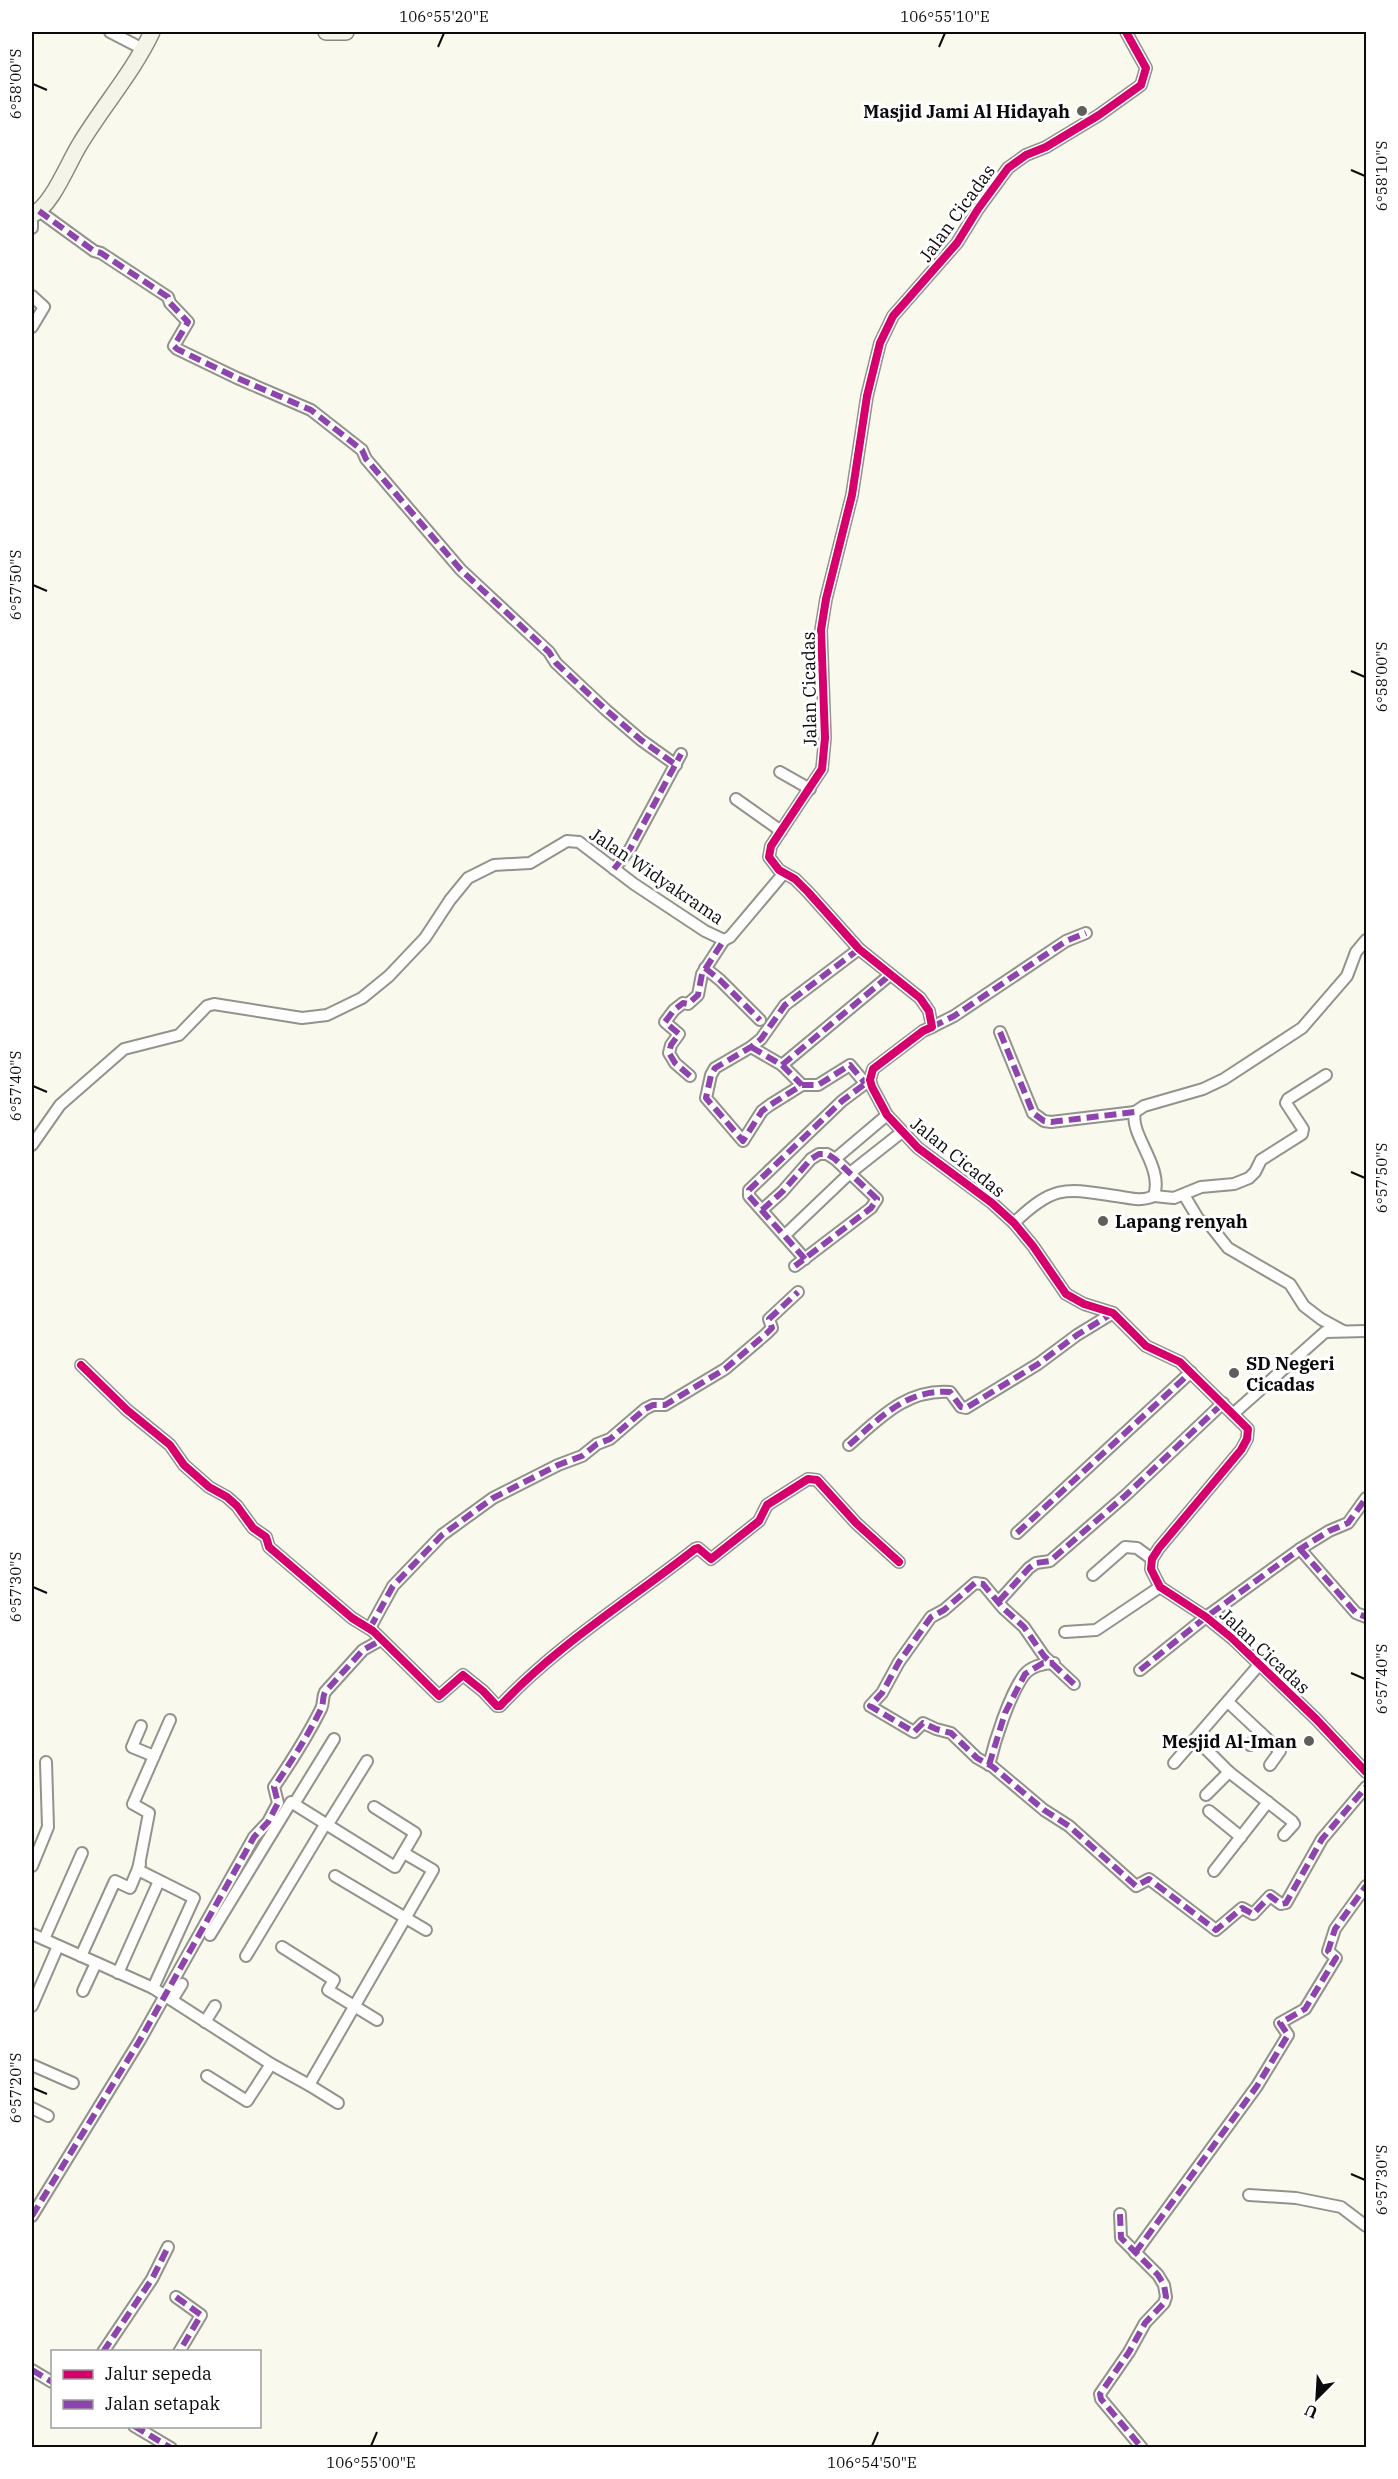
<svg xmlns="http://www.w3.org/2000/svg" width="1398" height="2479" viewBox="0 0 1398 2479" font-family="'IBM Plex Serif',serif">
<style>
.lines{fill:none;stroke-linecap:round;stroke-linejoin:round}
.street-casing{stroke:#93928d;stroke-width:14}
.secondary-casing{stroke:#898984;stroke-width:18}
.street{stroke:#fefefc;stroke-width:10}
.secondary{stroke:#f4f4e8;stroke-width:15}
.quiet{stroke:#8e44ad;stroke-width:6;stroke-dasharray:12 6;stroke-linecap:butt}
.cycleway-casing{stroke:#fff;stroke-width:11}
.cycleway{stroke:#d6006c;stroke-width:8}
.ticks{fill:none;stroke:#0b0b0b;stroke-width:2}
.poi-dot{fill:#5f5e5a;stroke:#fff;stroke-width:2}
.labels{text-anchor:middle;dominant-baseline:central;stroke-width:6;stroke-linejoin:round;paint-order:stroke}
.poi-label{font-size:18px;font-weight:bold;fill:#0b0b0b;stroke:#fff;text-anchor:end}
.street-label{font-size:18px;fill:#0b0b0b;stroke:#fff}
.neatline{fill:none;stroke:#0b0b0b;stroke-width:2}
.ticks-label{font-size:15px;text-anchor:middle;fill:#0b0b0b}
</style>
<rect width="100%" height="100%" fill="#faf9ee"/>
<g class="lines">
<g class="street-casing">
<g id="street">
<path d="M110 32 143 49"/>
<path d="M1126 32 1146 68 1141 85 1099 115 1046 147 1026 155 1008 168 978 209 957 243 893 316 880 343 867 396 852 495 826 599 821 630 825 738 822 769 771 846 769 857 779 870 795 879 808 892 859 949 920 998 929 1011 932 1027 923 1031 873 1069 870 1080 872 1087 887 1115 918 1148 992 1203 1014 1223 1033 1246 1066 1294 1084 1304 1113 1313 1146 1346 1180 1362 1248 1429 1247 1439 1241 1450 1159 1548 1152 1559 1151 1569 1160 1587 1206 1617 1233 1639 1316 1719 1366 1772"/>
<path d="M39 211 94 251 101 253 168 297 170 303 188 322 174 346 177 349 237 378 311 410 362 450 366 459 461 570 549 652 556 663 606 710 641 740 676 765"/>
<path d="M32 220V228"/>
<path d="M32 296 44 307 32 327"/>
<path d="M780 772 810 789"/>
<path d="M736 799 781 831"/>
<path d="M614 869 630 849 681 754"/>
<path d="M859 949 785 1005 761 1039 751 1047 715 1068 711 1075 706 1098 743 1141 762 1111 770 1105 802 1085H818L850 1065 865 1083"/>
<path d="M705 968 720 980 760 1020"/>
<path d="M932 1027 954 1016 1066 941 1086 933"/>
<path d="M1000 1032 1033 1113 1044 1121 1051 1122 1135 1112"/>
<path d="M751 1047 782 1065 802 1085"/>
<path d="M782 1065 890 975"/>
<path d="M690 1076 675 1063 669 1053 671 1045 679 1034 665 1022 674 1010 683 1003 688 1004 698 995 702 974 724 940"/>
<path d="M32 1145 60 1105 124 1049 179 1035 207 1006 214 1004 302 1018 327 1015 362 998 389 976 425 938 450 900 468 878 494 865 530 863 567 841 579 842 634 884 705 931 724 940 730 937 784 873"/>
<path d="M835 1159 887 1115"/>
<path d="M1184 1195 1199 1220 1209 1224 1228 1248 1290 1284 1304 1306 1321 1319 1343 1331"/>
<path d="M1154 1196 1174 1198 1201 1187 1234 1184 1249 1178 1255 1172 1261 1160 1302 1134 1303 1129 1286 1103 1288 1099 1326 1075"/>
<path d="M762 1210 782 1192 811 1159 819 1154H827L835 1159 877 1199 871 1208 795 1266"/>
<path d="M1014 1223C1056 1182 1068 1189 1122 1197 1133 1199 1143 1201 1154 1196 1164 1166 1129 1135 1135 1112L1144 1106 1203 1089 1224 1079 1302 1028 1347 976 1356 952 1366 940"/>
<path d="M785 1235 850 1173 902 1132"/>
<path d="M805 1259 749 1196V1190L842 1101 870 1080"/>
<path d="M81 1365 127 1410 170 1445 184 1465 209 1487 227 1497 237 1506 253 1528 266 1537 269 1547 352 1618 373 1631 439 1696 463 1675 483 1691 497 1706H500C557 1645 629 1601 695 1549L698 1548 711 1559 759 1521 767 1505 808 1479 817 1480 856 1523 899 1562"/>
<path d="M1233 1414 1325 1332 1366 1331"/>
<path d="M849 1445C880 1418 906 1389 950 1392L961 1407 966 1408 1038 1364 1077 1335 1113 1313"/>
<path d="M1017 1533 1191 1372"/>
<path d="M1300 1549 1356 1613 1366 1617"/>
<path d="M1093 1575 1125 1547 1137 1548 1152 1559"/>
<path d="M999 1601 1029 1568 1036 1563 1050 1561 1126 1495 1223 1403"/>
<path d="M370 1628 393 1586 442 1535 493 1498 558 1465 582 1456 597 1444 610 1439 645 1409 653 1405H665L725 1369 766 1334 772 1328 769 1319 798 1292"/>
<path d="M1065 1632 1096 1630 1160 1587"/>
<path d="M1140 1670 1206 1617 1300 1549 1329 1531 1348 1523 1366 1498"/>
<path d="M1074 1684 1044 1656 1024 1627 1003 1608 983 1584 975 1583 944 1610 931 1617 899 1662 882 1693 870 1706 914 1732 923 1723 936 1729 951 1733 977 1758 993 1767 1044 1810 1069 1826 1136 1886 1149 1879 1216 1930 1242 1908 1253 1914 1270 1896 1281 1904 1286 1903 1322 1839 1366 1787"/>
<path d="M1228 1702 1261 1733 1250 1745"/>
<path d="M141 1726 132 1747 154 1756"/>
<path d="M1261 1733 1280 1751 1270 1765"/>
<path d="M334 1739 294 1804 395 1867 415 1833 374 1807"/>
<path d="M1196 1739 1229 1772 1292 1821 1294 1824 1284 1835"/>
<path d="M1174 1763 1259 1665"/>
<path d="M989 1765C995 1740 1009 1696 1024 1675 1030 1667 1043 1663 1054 1663"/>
<path d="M1206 1795 1229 1772"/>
<path d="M1209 1811 1241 1837"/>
<path d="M328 1824 367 1761"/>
<path d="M32 1866 48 1827 46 1762"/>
<path d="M1214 1871 1268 1802"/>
<path d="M335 1876 426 1930"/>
<path d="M32 1934 153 1988 194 1898 138 1870 149 1813 133 1804 170 1720"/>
<path d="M210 1935 291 1802 294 1804"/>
<path d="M44 1939 82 1853"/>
<path d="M282 1947 334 1980 328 1990 377 2020"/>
<path d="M81 1956 115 1881 130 1888 140 1864"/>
<path d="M246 1956 326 1823"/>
<path d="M118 1973 159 1881"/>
<path d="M153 1988 271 2064 309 2085 433 1870 404 1853"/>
<path d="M83 1991 96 1963"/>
<path d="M172 2000 182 1984"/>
<path d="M32 2006 58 1946"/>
<path d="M205 2022 215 2006"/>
<path d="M32 2065 73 2083"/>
<path d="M207 2076 247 2101 271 2064"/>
<path d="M309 2085 338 2103"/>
<path d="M32 2108 48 2116"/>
<path d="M1249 2195 1296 2198 1341 2207 1366 2226"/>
<path d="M1120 2214 1121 2238 1158 2275 1164 2285 1166 2297 1164 2303 1145 2323 1129 2352 1100 2394 1101 2399 1142 2448"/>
<path d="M32 2216 140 2040 254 1837 268 1822 278 1803 274 1787C291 1762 307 1737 321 1709 324 1703 322 1698 325 1692L363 1650 381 1640"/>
<path d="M1135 2253 1257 2086 1288 2035 1280 2023 1305 2009 1336 1958 1328 1951 1335 1929 1366 1886"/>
<path d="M176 2297 201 2315 179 2352"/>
<path d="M103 2352 152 2279 168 2247"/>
<path d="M32 2370 52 2382"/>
<path d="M134 2426 171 2448"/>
</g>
</g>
<g class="secondary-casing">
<g id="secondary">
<path d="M326 32H346"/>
<path d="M32 215C52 206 68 163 80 144 103 106 133 72 152 32"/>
</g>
</g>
<use href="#street" class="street"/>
<use href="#secondary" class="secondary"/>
<g class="quiet">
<path d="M39 211 94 251 101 253 168 297 170 303 188 322 174 346 177 349 237 378 311 410 362 450 366 459 461 570 549 652 556 663 606 710 641 740 676 765"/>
<path d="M614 869 630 849 681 754"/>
<path d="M859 949 785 1005 761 1039 751 1047 715 1068 711 1075 706 1098 743 1141 762 1111 770 1105 802 1085H818L850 1065 865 1083"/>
<path d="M705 968 720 980 760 1020"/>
<path d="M932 1027 954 1016 1066 941 1086 933"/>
<path d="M1000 1032 1033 1113 1044 1121 1051 1122 1135 1112"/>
<path d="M751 1047 782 1065 802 1085"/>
<path d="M782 1065 890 975"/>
<path d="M690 1076 675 1063 669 1053 671 1045 679 1034 665 1022 674 1010 683 1003 688 1004 698 995 702 974 724 940"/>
<path d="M762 1210 782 1192 811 1159 819 1154H827L835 1159 877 1199 871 1208 795 1266"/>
<path d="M805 1259 749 1196V1190L842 1101 870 1080"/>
<path d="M849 1445C880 1418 906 1389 950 1392L961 1407 966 1408 1038 1364 1077 1335 1113 1313"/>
<path d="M1017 1533 1191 1372"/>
<path d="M1300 1549 1356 1613 1366 1617"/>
<path d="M999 1601 1029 1568 1036 1563 1050 1561 1126 1495 1223 1403"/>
<path d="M370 1628 393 1586 442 1535 493 1498 558 1465 582 1456 597 1444 610 1439 645 1409 653 1405H665L725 1369 766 1334 772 1328 769 1319 798 1292"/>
<path d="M1140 1670 1206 1617 1300 1549 1329 1531 1348 1523 1366 1498"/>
<path d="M1074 1684 1044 1656 1024 1627 1003 1608 983 1584 975 1583 944 1610 931 1617 899 1662 882 1693 870 1706 914 1732 923 1723 936 1729 951 1733 977 1758 993 1767 1044 1810 1069 1826 1136 1886 1149 1879 1216 1930 1242 1908 1253 1914 1270 1896 1281 1904 1286 1903 1322 1839 1366 1787"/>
<path d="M989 1765 1005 1713 1025 1674 1043 1663H1054"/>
<path d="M1120 2214 1121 2238 1158 2275 1164 2285 1166 2297 1164 2303 1145 2323 1129 2352 1100 2394 1101 2399 1142 2448"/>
<path d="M32 2216 140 2040 254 1837 268 1822 278 1803 274 1787C291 1762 307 1737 321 1709 324 1703 322 1698 325 1692L363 1650 381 1640"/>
<path d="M1135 2253 1257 2086 1288 2035 1280 2023 1305 2009 1336 1958 1328 1951 1335 1929 1366 1886"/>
<path d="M176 2297 201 2315 179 2352"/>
<path d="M103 2352 152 2279 168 2247"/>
<path d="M32 2370 52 2382"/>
<path d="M134 2426 171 2448"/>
</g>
<g class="cycleway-casing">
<g id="cycleway">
<path d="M1126 32 1146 68 1141 85 1099 115 1046 147 1026 155 1008 168 978 209 957 243 893 316 880 343 867 396 852 495 826 599 821 630 825 738 822 769 771 846 769 857 779 870 795 879 808 892 859 949 920 998 929 1011 932 1027 923 1031 873 1069 870 1080 872 1087 887 1115 918 1148 992 1203 1014 1223 1033 1246 1066 1294 1084 1304 1113 1313 1146 1346 1180 1362 1248 1429 1247 1439 1241 1450 1159 1548 1152 1559 1151 1569 1160 1587 1206 1617 1233 1639 1316 1719 1366 1772"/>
<path d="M81 1365 127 1410 170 1445 184 1465 209 1487 227 1497 237 1506 253 1528 266 1537 269 1547 352 1618 373 1631 439 1696 463 1675 483 1691 497 1706H500C557 1645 629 1601 695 1549L698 1548 711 1559 759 1521 767 1505 808 1479 817 1480 856 1523 899 1562"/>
</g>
</g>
<use href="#cycleway" class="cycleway"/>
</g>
<path class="ticks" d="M438 47 444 33M939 47 945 33M33 84 47 90M1351 170 1365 176M33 585 47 591M1351 671 1365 677M33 1086 47 1092M1351 1172 1365 1178M33 1587 47 1593M1351 1673 1365 1679M33 2088 47 2094M1351 2174 1365 2180M371 2446 377 2432M872 2446 878 2432"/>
<g class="poi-dot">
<circle cx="1082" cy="111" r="6"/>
<circle cx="1103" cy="1221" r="6"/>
<circle cx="1234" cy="1373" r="6"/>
<circle cx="1309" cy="1741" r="6"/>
</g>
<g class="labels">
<g class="poi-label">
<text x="1070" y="111">Masjid Jami Al Hidayah</text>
<text x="1115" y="1221" text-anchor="start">Lapang renyah</text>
<text x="1246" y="1363" text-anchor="start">SD Negeri<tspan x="1246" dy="21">Cicadas</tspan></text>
<text x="1297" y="1741">Mesjid Al-Iman</text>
</g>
<g class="street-label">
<text transform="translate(957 213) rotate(-54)">Jalan Cicadas</text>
<text transform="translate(809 689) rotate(-91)">Jalan Cicadas</text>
<text transform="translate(657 876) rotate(34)">Jalan Widyakrama</text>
<text transform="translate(958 1157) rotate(39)">Jalan Cicadas</text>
<text transform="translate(1265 1651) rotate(43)">Jalan Cicadas</text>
</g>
</g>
<rect width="1398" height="2479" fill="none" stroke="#ffffff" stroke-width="66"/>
<rect x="51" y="2350" width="210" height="78" fill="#ffffff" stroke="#9d9d9d" stroke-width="1.5"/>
<rect x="63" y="2370" width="30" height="9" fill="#d6006c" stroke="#9d9d9d" stroke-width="1.5"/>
<text x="105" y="2380" font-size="18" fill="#0b0b0b">Jalur sepeda</text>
<rect x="63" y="2400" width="30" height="9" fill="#8e44ad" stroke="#9d9d9d" stroke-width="1.5"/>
<text x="105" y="2410" font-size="18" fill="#0b0b0b">Jalan setapak</text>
<g transform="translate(1317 2398) rotate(204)" stroke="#ffffff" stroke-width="4.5" paint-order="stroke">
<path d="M0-4.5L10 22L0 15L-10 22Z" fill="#0b0b0b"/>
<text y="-9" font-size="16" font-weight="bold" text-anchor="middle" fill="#0b0b0b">U</text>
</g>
<rect x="33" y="33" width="1332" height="2413" class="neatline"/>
<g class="ticks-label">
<text x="444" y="22">106°55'20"E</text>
<text x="945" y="22">106°55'10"E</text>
<text transform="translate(16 84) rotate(-90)" y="5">6°58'00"S</text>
<text transform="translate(1382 176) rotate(-90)" y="5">6°58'10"S</text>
<text transform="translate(16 585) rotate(-90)" y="5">6°57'50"S</text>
<text transform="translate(1382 677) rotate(-90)" y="5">6°58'00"S</text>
<text transform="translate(16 1086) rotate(-90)" y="5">6°57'40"S</text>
<text transform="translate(1382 1178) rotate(-90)" y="5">6°57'50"S</text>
<text transform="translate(16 1587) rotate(-90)" y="5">6°57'30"S</text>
<text transform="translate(1382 1679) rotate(-90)" y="5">6°57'40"S</text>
<text transform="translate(16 2088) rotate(-90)" y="5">6°57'20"S</text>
<text transform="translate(1382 2180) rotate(-90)" y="5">6°57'30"S</text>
<text x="371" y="2468">106°55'00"E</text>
<text x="872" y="2468">106°54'50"E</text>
</g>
</svg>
